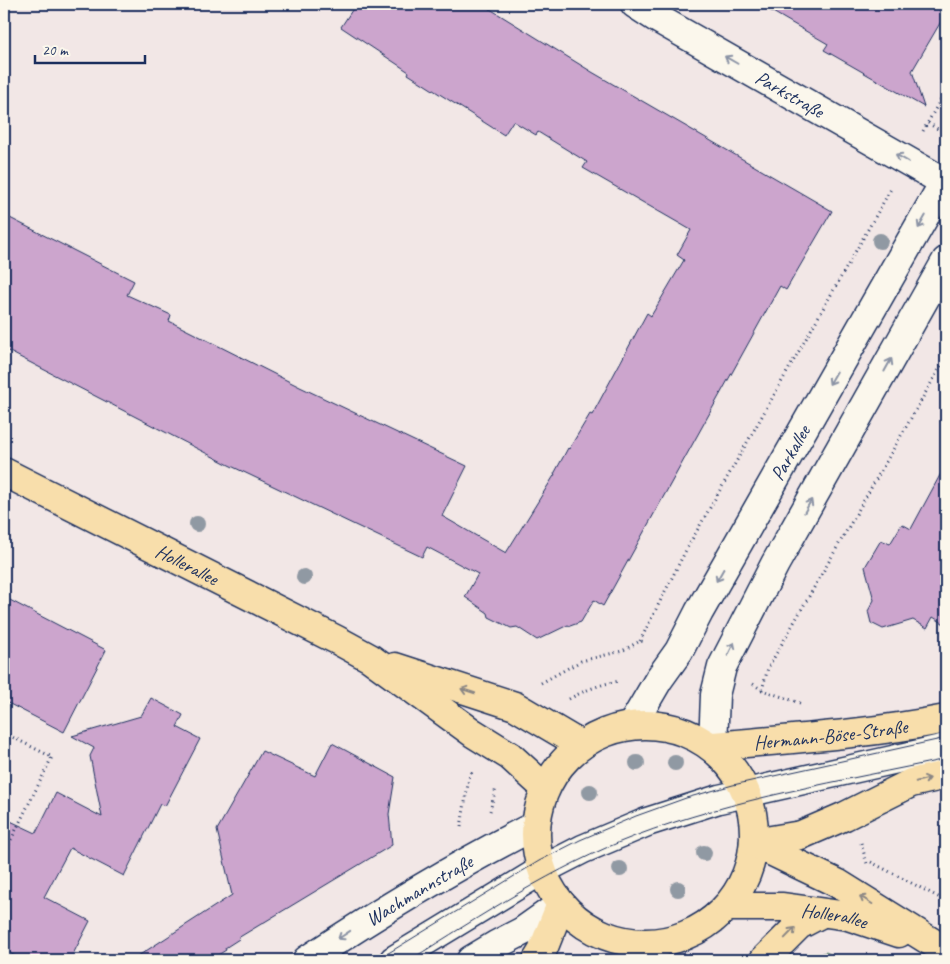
<svg xmlns="http://www.w3.org/2000/svg" width="950" height="964" viewBox="0 0 950 964" font-family="Caveat,sans-serif">
<style>
.green{fill:#aed997;stroke:#64847a}
.building{fill:#cca5cd;stroke:#1b2f5e}
.lines{fill:none;stroke-linecap:round;stroke-linejoin:round}
.minor-casing{stroke:#1b2f5e;stroke-width:31}
.major-casing{stroke:#1b2f5e;stroke-width:31}
.path{stroke:#1b2f5e;stroke-width:3;stroke-dasharray:1 4;stroke-linecap:butt}
.minor{stroke:#fbf7ec;stroke-width:28}
.major{stroke:#f8deab;stroke-width:28}
.tram{stroke:#1b2f5e;stroke-width:1}
.tree{fill:#9099a3}
.oneway{stroke:#8b93a5}
.oneway2{stroke:#8a8684}
.labels{text-anchor:middle;dominant-baseline:central;stroke-width:4.5;stroke-linejoin:round;paint-order:stroke}
.street-label{font-size:20px;fill:#1b2f5e;stroke:#fbf7ec}
</style>
<rect width="100%" height="100%" fill="#f2e7e6"/>
<filter id="ink" filterUnits="userSpaceOnUse"><feTurbulence type="fractalNoise" baseFrequency=".02" numOctaves="2"/><feDisplacementMap in="SourceGraphic" scale="10" xChannelSelector="R" yChannelSelector="G"/><feConvolveMatrix kernelMatrix="1 2 1 2 8 2 1 2 1" color-interpolation-filters="sRGB"/></filter>
<g filter="url(#ink)">
<path class="green" d="M826 952 842 960H797Z"/>
<g class="building">
<path d="M356 4H482L592 72 832 211 786 290 780 286 603 606 594 600 581 622 570 626 568 625 537 640 517 627 511 628 489 617 488 613 465 597 478 574 427 547 422 557 229 465 4 349V215L134 281 127 295 171 315 169 321 300 387 467 466 442 516 506 553 555 474H554L568 448 569 449 590 414 592 415 647 313 651 316 684 260 677 255 691 230 583 168 587 162 538 132 536 135 513 121 504 135 408 74 409 72 341 27Z"/>
<path d="M759 4H946V13L912 71 924 107 824 50 828 44Z"/>
<path d="M946 464V625L933 617 927 628 913 620 883 629 871 623 868 611 874 600 865 567 881 540 890 544 902 524 911 529Z"/>
<path d="M4 597 106 650 64 732 4 701Z"/>
<path d="M151 698 183 715 177 727 200 739 165 806 160 804 124 876 70 848 44 897 90 921 70 960H23L4 950V818L36 833 56 793 102 817 90 756 94 748 72 736 141 716Z"/>
<path d="M332 743 395 777 389 814 392 845 238 938 239 939 225 948 226 950 210 960H132L232 895 217 830 262 751 315 776Z"/>
</g>
<g class="lines">
<g class="minor-casing">
<g id="minor">
<path id="s1" d="M635 4 655 17 946 183"/>
<path id="s2" d="M632 725 659 679 679 651 699 612 946 179"/>
<path d="M713 746 715 695 722 667 775 564 946 261"/>
<path id="s3" d="M307 960C381 911 457 865 536 825"/>
<path d="M394 960 542 870 583 849 647 822 719 799 946 748"/>
<path d="M471 960 496 945 523 931 561 904"/>
</g>
</g>
<g class="major-casing">
<g id="major">
<path id="s4" d="M4 472 337 640 370 658 473 733 510 756 545 788"/>
<path d="M395 667 515 706 581 745"/>
<circle cx="645" cy="834" r="109"/>
<path id="s5" d="M713 746C791 739 869 734 946 719"/>
<path d="M754 843 837 883 946 951"/>
<path d="M754 843 801 835 845 816 911 783 946 775"/>
<path id="s6" d="M727 907H783L848 916 899 933"/>
<path d="M537 960 542 952 561 904"/>
<path d="M764 960 799 925 822 913"/>
</g>
</g>
<g class="path">
<path d="M928 123 946 134"/>
<path d="M923 131 946 90"/>
<path d="M640 641 686 550 891 189"/>
<path d="M541 683 581 661 622 651 640 641 645 642"/>
<path d="M753 684 762 690 800 703"/>
<path d="M762 690 768 668 946 357"/>
<path d="M569 699C585 690 601 684 619 681"/>
<path d="M4 733 52 757 4 854"/>
<path d="M490 811 496 788"/>
<path d="M461 827 469 778 472 772"/>
<path d="M861 843 867 864"/>
<path d="M871 862 946 901"/>
</g>
<use href="#minor" class="minor"/>
<use href="#major" class="major"/>
<g class="tram">
<path d="M377 960 539 861 580 840 636 816 686 798 733 785 946 738"/>
<path d="M410 960C482 915 554 867 635 836 735 798 842 781 946 759"/>
</g>
</g>
<g class="tree">
<circle cx="880" cy="241" r="8"/>
<circle cx="197" cy="524" r="8"/>
<circle cx="304" cy="577" r="8"/>
<circle cx="637" cy="763" r="8"/>
<circle cx="675" cy="763" r="8"/>
<circle cx="590" cy="792" r="8"/>
<circle cx="704" cy="853" r="8"/>
<circle cx="620" cy="869" r="8"/>
<circle cx="678" cy="889" r="8"/>
</g>
<defs><path id="oneway-shaft" d="M-6 0H5M1.5-3L5.5 0L1.5 3" fill="none" stroke-width="1.6" stroke-linecap="round" stroke-linejoin="round" transform="scale(1.25)"/></defs>
<g class="oneway">
<use href="#oneway-shaft" transform="translate(731 60) rotate(-150)"/>
<use href="#oneway-shaft" transform="translate(902 158) rotate(-150)"/>
<use href="#oneway-shaft" transform="translate(922 222) rotate(120)"/>
<use href="#oneway-shaft" transform="translate(888 365) rotate(-61)"/>
<use href="#oneway-shaft" transform="translate(833 378) rotate(120)"/>
<use href="#oneway-shaft" transform="translate(808 506) rotate(-61)"/>
<use href="#oneway-shaft" transform="translate(720 575) rotate(120)"/>
<use href="#oneway-shaft" transform="translate(731 649) rotate(-64)"/>
<use href="#oneway-shaft" transform="translate(344 935) rotate(146)"/>
</g>
<g class="oneway2">
<use href="#oneway-shaft" transform="translate(468 691) rotate(-162)"/>
<use href="#oneway-shaft" transform="translate(923 780) rotate(-13)"/>
<use href="#oneway-shaft" transform="translate(866 900) rotate(-148)"/>
<use href="#oneway-shaft" transform="translate(790 933) rotate(-46)"/>
</g>
</g>
<g class="labels">
<g class="street-label">
<text stroke="none"><textPath href="#s1" startOffset="179">Parkstraße</textPath></text>
<text stroke="none"><textPath href="#s2" startOffset="315">Parkallee</textPath></text>
<text stroke="none"><textPath href="#s4" startOffset="205">Hollerallee</textPath></text>
<text stroke="none"><textPath href="#s5" startOffset="118">Hermann-Böse-Straße</textPath></text>
<text stroke="none"><textPath href="#s3" startOffset="132">Wachmannstraße</textPath></text>
<text stroke="none"><textPath href="#s6" startOffset="108">Hollerallee</textPath></text>
</g>
</g>
<rect width="950" height="964" fill="none" stroke="#fbf7ec" stroke-width="20"/>
<rect x="10" y="10" width="930" height="944" fill="none" stroke="#1b2f5e" stroke-width="2" filter="url(#ink)"/>
<path d="M35 55v8h110v-8" fill="none" stroke="#1b2f5e" stroke-width="2.5"/>
<text x="42" y="55" font-size="15" fill="#1b2f5e" stroke="#fbf7ec" stroke-width="4" paint-order="stroke">20 m</text>
</svg>
